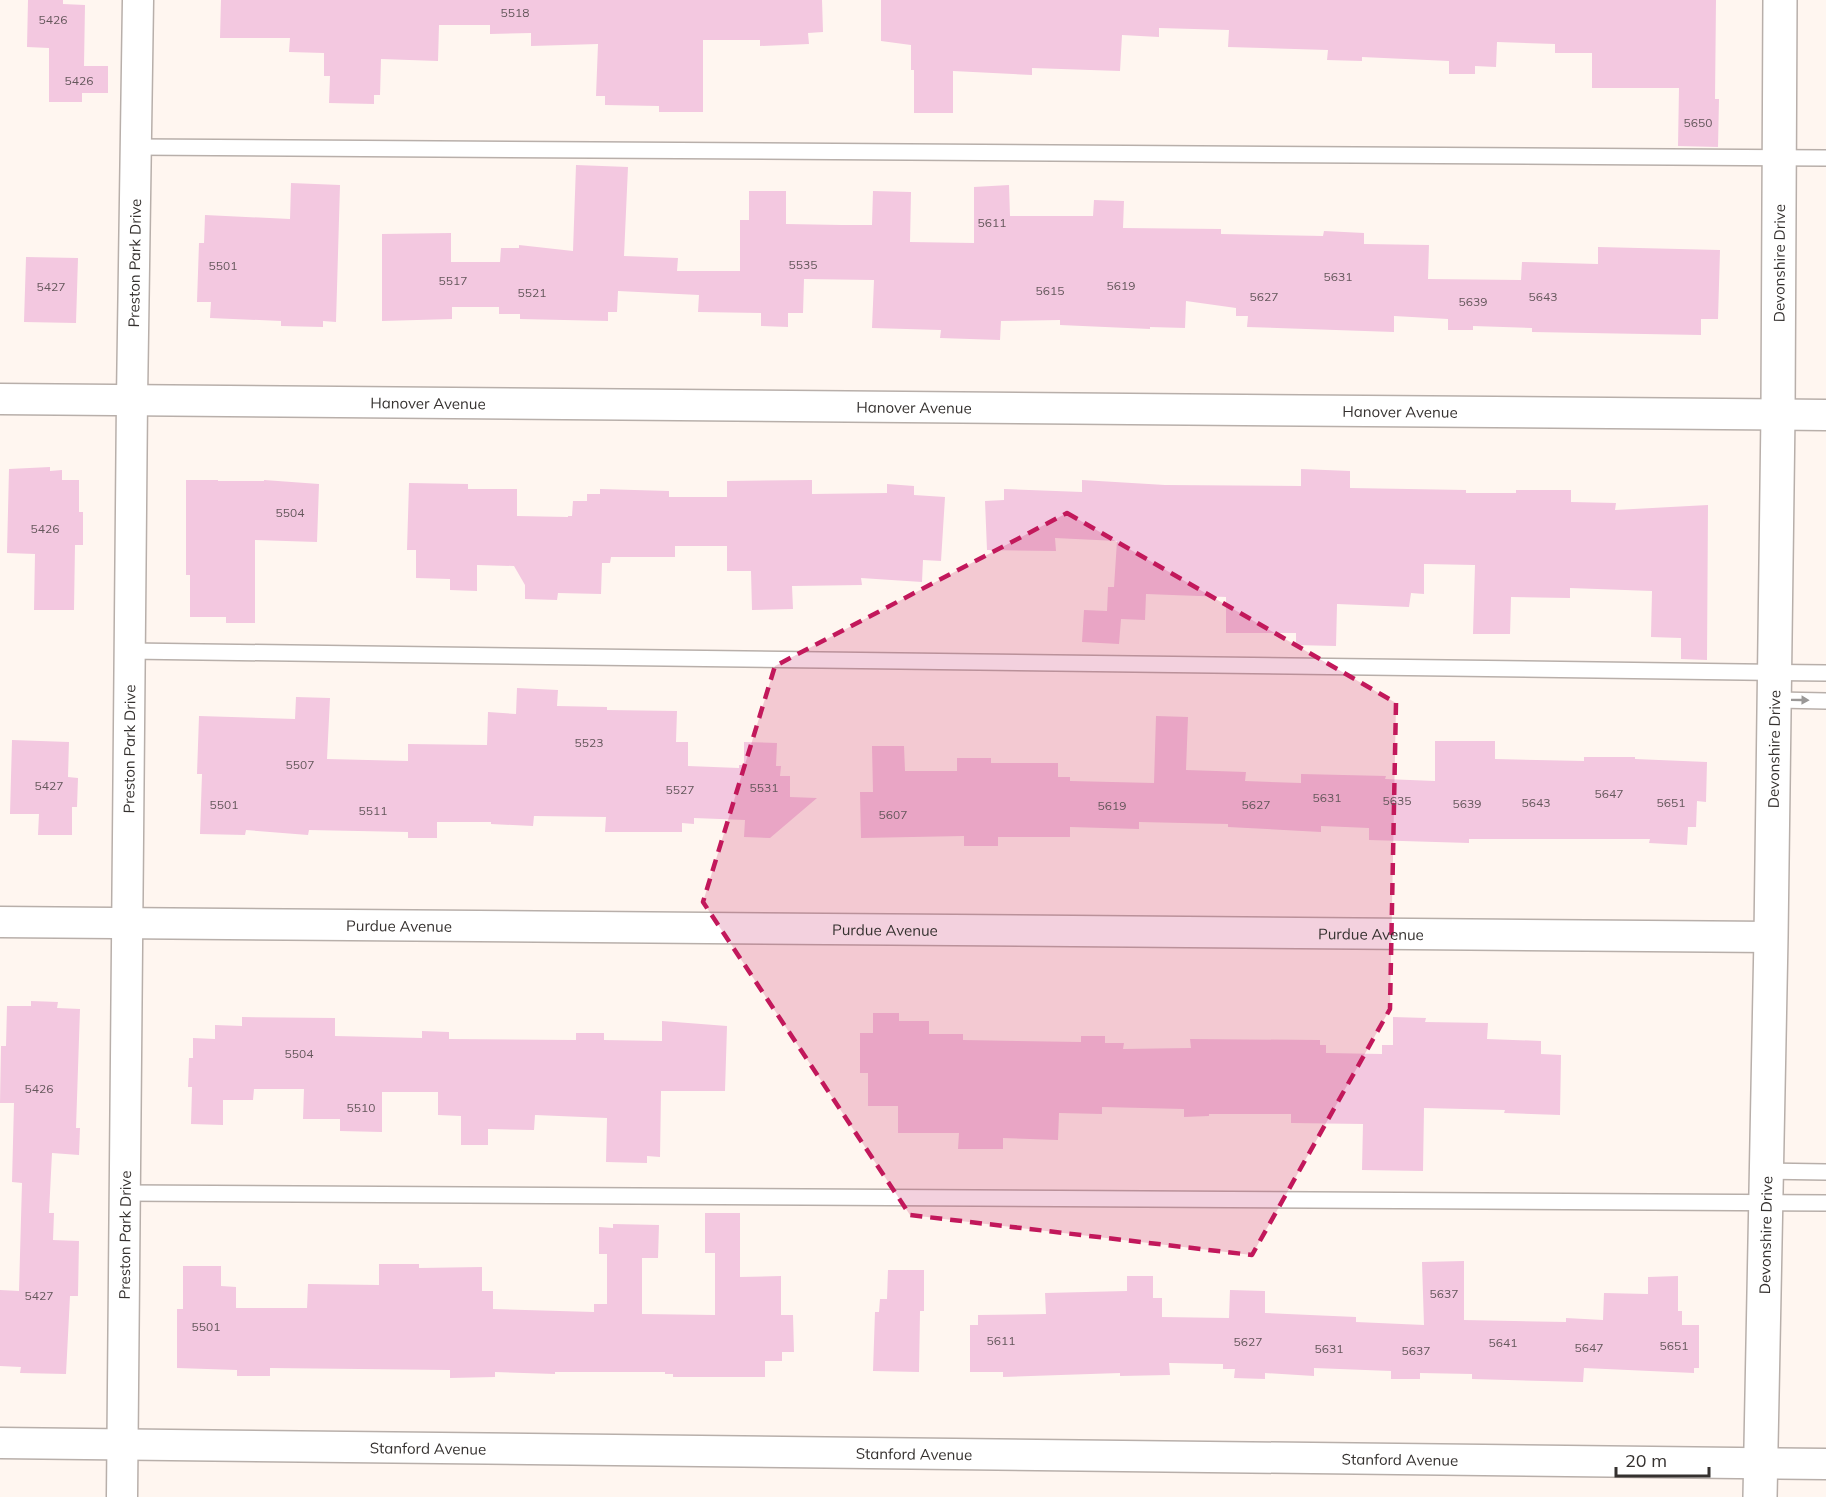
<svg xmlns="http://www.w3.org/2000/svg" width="1826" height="1497" viewBox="0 0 1826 1497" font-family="Mulish,sans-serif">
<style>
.building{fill:#f3c8e0}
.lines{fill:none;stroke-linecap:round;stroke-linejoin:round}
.lane-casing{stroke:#b8afaa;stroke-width:18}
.street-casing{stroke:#b8afaa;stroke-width:33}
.secondary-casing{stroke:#b8afaa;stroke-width:36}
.lane{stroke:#fff;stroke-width:15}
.street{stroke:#fff;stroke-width:30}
.secondary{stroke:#fff;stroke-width:33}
.oneway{fill:#9a9897}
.marked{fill:#c2185b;fill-opacity:0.2;stroke:#c2185b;stroke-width:4.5;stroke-dasharray:12 8;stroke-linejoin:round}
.labels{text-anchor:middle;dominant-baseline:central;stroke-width:6;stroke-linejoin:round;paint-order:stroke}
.number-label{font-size:12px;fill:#64575b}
.street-label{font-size:15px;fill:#35312f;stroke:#fff}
</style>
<rect width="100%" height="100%" fill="#fff6f0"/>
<g class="building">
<path d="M28 0H63V4L85 5 84 66H108V93H82V102H49V48L27 47Z"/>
<path d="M221 0H822L823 32 808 33 809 44 760 46V40H703V112H659V106L605 105V96H596L598 44 531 46V33L490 34V25H439L438 61 381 59 380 95H374V104L329 103 330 76H324V53L289 52 290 38H220Z"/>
<path d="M881 0H1716L1715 99H1719L1718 147 1678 146 1679 88H1592V53H1555V44L1497 42 1496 67 1475 66V74H1449V61L1362 57V61L1327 60 1328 50 1228 47 1229 30 1159 28V37L1122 35 1120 71 1032 68V75L953 71V113H914V70H911V45L881 41Z"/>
<path d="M576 165 628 167 624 256 678 258 677 271H740V220H749V191H786V224L842 225H872L873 191 911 192 910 242 974 243V187L1009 185 1010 216H1093L1094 200 1124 201 1123 228 1221 229V234L1323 236 1324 231 1364 233V244L1429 245 1428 279 1521 280 1522 262 1598 264V247L1720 250 1718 319H1701V335L1532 332V328L1473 326V330H1448V319L1394 316V332L1247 327 1248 316H1236V308L1186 301 1185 328 1150 327V329L1060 325V320L1001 321 1000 340 940 338 941 330 872 328 874 280 804 279 803 313H788V327L761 326V313L698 312 699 295 618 291 617 312H608V321L520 319V314H499V307H452V319L382 321V234L451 233V262H500L501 248H519V245L573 251Z"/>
<path d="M291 183 340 185 336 322 323 321V327L281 326V321L210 318 211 302H197L199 243H204L205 215 290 219Z"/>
<path d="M26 257 78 258 76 323 24 322Z"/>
<path d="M50 467V471L62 470V480H79V512H83V545H75L74 610H34L35 554 7 553 9 469Z"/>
<path d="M1301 469 1350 471V488L1466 490V493H1516V490H1571V502L1616 503 1615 510 1708 505 1707 660 1681 659V638L1651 637 1652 591 1570 588V598L1511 597 1510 634H1473L1475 565 1424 564V594L1411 593 1409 607 1337 604 1336 646 1296 645V633H1226V597L1146 594 1145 620 1121 619 1119 644 1082 642 1084 610 1107 611 1108 587H1114L1117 541 1055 538 1056 551 987 550 985 501 1004 500V489L1082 492V480L1165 485 1301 486Z"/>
<path d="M186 480H218V481H264V480L319 484 317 542 255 540V623H226V617H190V575H186Z"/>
<path d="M812 480V494L887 493V484L914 486V495L945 497 941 561 923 560 922 582 861 578 862 585 792 586 793 609 752 610 751 571H727V546H675V557H611L610 563H602L601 594 558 593 557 600 525 599V585L514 566 477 565V591L450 590V579L416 578V550H407L409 483 468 484V489H517V516L568 517V516H572L573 501H587V494H600V489L669 491V497H727V481Z"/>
<path d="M517 688 558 690 557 706 607 707V710L677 711 676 742H688V766L739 768V765H744V742L777 743 776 766H781L780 776H790V797L817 798 770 838 744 837 745 820 694 818V824L682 823V832H605L606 817 534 816 533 826 491 824V822H437V838H408V832L309 830 308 835 246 830 245 835 200 834 202 774H197L199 716 295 719 296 697 330 698 327 759 408 761V744L487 745 488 712 516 714Z"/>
<path d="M1156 716 1188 717 1186 770 1246 772 1245 781 1301 783V774L1386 776 1385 779 1435 781V741H1495V759L1584 761V757H1635V759L1707 762 1706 802 1697 801 1696 827H1688L1687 845 1649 843 1650 839H1469V843L1369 840V828L1321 826V832L1228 827V824L1139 822V829L1070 827V837H998V846H964V836L861 838 860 792H873L872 746H904L905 771H957V758H991V763H1058V777H1070V781L1154 783Z"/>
<path d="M12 740 69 742 68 777 78 778 77 807H72V835H38L39 814H10Z"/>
<path d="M31 1001 58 1002 57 1008 80 1009 76 1128H80L79 1155 52 1153 49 1213H54L53 1240 79 1241 78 1296H70L66 1374 20 1373 21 1367 0 1366V1290L19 1291 22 1183 12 1182 14 1103H0L1 1046H6L7 1006H31Z"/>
<path d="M873 1013H899V1021H929V1034H963V1040L1081 1042V1036H1105V1043H1124L1123 1049 1191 1048 1190 1039 1320 1040V1045H1326V1053L1382 1054V1045H1393V1017L1426 1018 1425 1022 1488 1023 1487 1039 1541 1041V1054L1561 1055 1560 1115 1504 1113 1505 1110 1424 1108 1423 1171 1362 1170 1363 1124 1291 1123V1114H1209V1116L1184 1117V1109L1102 1107V1114L1059 1113 1058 1140 1003 1138V1149H958L959 1133H898V1106H868V1073H860V1033H873Z"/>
<path d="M242 1017 335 1018V1036L422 1038V1031L449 1032V1039L576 1040V1033H604V1040L662 1041V1021L727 1026 725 1091H661L660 1157 647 1156V1163L606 1162 607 1118 535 1115 534 1130 488 1129V1145H461V1116L438 1115V1092H382V1132L340 1131V1119H303L304 1089H254L253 1100H223V1125L191 1124 192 1087H188L189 1058H193V1038L215 1039V1025L242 1026Z"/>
<path d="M705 1213H740V1277L781 1276V1315H793L794 1352H782V1361H765V1377H673V1374H665V1372H555V1374L495 1372V1377L450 1378V1370L270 1368V1376H237V1370L177 1368V1309H183V1266H221V1286L236 1287V1308H307L308 1284 379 1285V1264H419V1268L482 1267V1291H493V1309L594 1312V1304H607V1254H599V1227L613 1228V1224L659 1225 658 1258H642V1314L715 1315V1253H705Z"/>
<path d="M1464 1261V1320L1566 1322V1318L1603 1320 1604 1293 1648 1294V1277L1678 1276V1311H1682V1325H1699V1368H1694V1373L1584 1368 1583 1382 1472 1379V1374L1420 1373V1379H1391V1371L1314 1368V1376L1265 1373V1379L1234 1378 1235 1369H1223V1364L1169 1363 1170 1375 1120 1376V1373L1003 1377V1372H970V1325H978V1315L1046 1314 1045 1293 1127 1291V1276H1153V1298H1162V1317L1229 1318 1230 1290 1265 1291V1313L1356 1317V1322L1424 1325 1422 1262Z"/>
<path d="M888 1270H924V1311H920L919 1372 873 1371 875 1312H879L880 1299H887Z"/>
</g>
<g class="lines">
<g class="lane-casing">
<g id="lane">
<path d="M136 147 1826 158"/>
<path d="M130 651 1826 673"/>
<path d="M1773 700 1826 701"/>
<path d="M1766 1171 1826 1172"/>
<path d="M125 1193 1826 1203"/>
</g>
</g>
<g class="street-casing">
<g id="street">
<path id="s1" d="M0 399 1826 415"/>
<path id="s2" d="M0 922 1771 937"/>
<path id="s3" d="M0 1443 1826 1464"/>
<path id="s4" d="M122 1497 132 399 138 0"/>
</g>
</g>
<g class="secondary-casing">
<g id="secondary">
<path id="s5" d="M1760 1497 1771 937 1778 414 1780 0"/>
</g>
</g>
<use href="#lane" class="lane"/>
<use href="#street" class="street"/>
<use href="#secondary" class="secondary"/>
</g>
<defs><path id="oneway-solid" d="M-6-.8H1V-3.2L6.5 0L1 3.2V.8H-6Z" transform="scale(1.5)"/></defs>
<use class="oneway" href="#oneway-solid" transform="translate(1800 700) rotate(1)"/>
<path class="marked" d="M1067 513 1396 703 1390 1009 1252 1255 910 1215 703 902 775 666Z"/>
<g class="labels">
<g class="number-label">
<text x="515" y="12">5518</text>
<text x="53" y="19">5426</text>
<text x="79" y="80">5426</text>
<text x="1698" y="122">5650</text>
<text x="992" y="222">5611</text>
<text x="803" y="264">5535</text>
<text x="223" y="265">5501</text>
<text x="1338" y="276">5631</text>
<text x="453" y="280">5517</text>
<text x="1121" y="285">5619</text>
<text x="51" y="286">5427</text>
<text x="1050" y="290">5615</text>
<text x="532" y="292">5521</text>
<text x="1264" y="296">5627</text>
<text x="1543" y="296">5643</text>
<text x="1473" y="301">5639</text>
<text x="290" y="512">5504</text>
<text x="45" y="528">5426</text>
<text x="589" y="742">5523</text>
<text x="300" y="764">5507</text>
<text x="49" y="785">5427</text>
<text x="764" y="787">5531</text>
<text x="680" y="789">5527</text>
<text x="1609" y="793">5647</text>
<text x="1327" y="797">5631</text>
<text x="1397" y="800">5635</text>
<text x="1536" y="802">5643</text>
<text x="1671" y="802">5651</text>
<text x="1467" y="803">5639</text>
<text x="224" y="804">5501</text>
<text x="1256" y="804">5627</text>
<text x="1112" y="805">5619</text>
<text x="373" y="810">5511</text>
<text x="893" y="814">5607</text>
<text x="299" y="1053">5504</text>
<text x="39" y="1088">5426</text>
<text x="361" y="1107">5510</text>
<text x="1444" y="1293">5637</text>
<text x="39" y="1295">5427</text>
<text x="206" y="1326">5501</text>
<text x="1001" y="1340">5611</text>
<text x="1248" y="1341">5627</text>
<text x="1503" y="1342">5641</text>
<text x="1674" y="1345">5651</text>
<text x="1589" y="1347">5647</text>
<text x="1329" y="1348">5631</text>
<text x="1416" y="1350">5637</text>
</g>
<g class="street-label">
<text stroke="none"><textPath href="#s4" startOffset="1234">Preston Park Drive</textPath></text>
<text stroke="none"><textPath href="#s5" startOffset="1234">Devonshire Drive</textPath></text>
<text stroke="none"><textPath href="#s1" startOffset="428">Hanover Avenue</textPath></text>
<text stroke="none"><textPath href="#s1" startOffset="914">Hanover Avenue</textPath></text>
<text stroke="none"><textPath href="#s1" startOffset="1400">Hanover Avenue</textPath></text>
<text stroke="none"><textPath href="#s4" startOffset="748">Preston Park Drive</textPath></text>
<text stroke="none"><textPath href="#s5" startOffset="748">Devonshire Drive</textPath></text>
<text stroke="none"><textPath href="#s2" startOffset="399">Purdue Avenue</textPath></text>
<text stroke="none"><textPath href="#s2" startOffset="885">Purdue Avenue</textPath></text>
<text stroke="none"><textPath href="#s2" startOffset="1371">Purdue Avenue</textPath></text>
<text stroke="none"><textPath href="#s4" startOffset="262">Preston Park Drive</textPath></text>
<text stroke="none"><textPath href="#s5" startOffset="262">Devonshire Drive</textPath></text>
<text stroke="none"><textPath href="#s3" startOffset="428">Stanford Avenue</textPath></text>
<text stroke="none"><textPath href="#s3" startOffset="914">Stanford Avenue</textPath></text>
<text stroke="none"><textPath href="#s3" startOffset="1400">Stanford Avenue</textPath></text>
</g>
</g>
<path d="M1616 1467v9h93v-9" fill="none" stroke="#35312f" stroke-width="3"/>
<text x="1625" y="1467" font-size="18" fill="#35312f" stroke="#ffffff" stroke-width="4.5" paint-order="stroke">20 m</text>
</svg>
